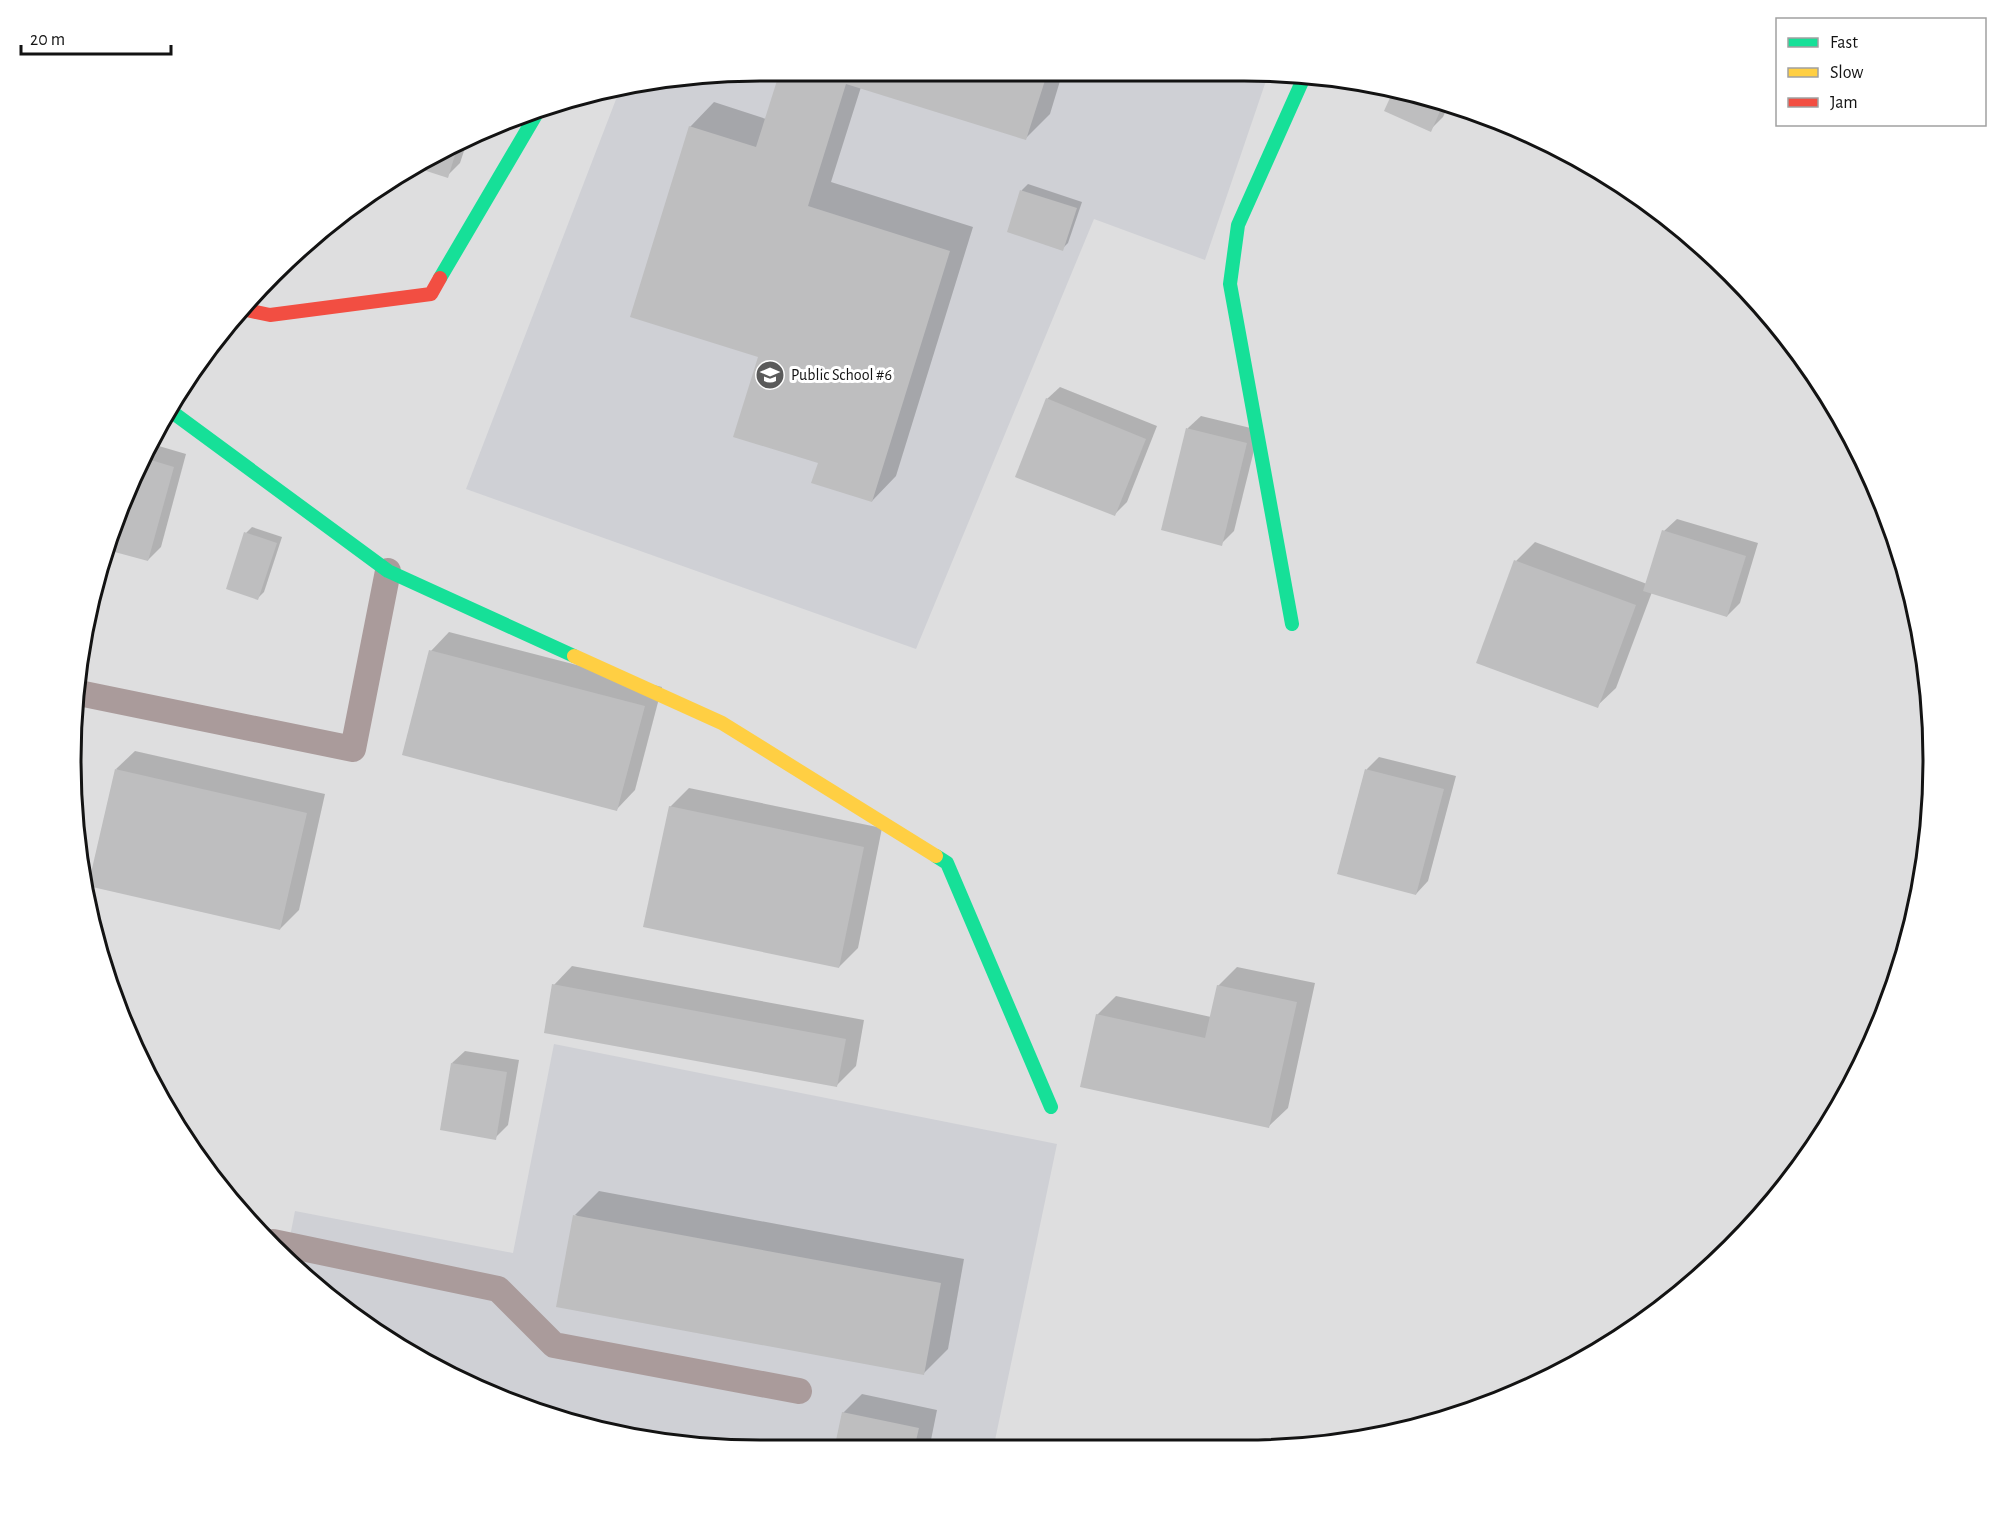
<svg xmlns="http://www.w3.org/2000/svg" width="2004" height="1521" viewBox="0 0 2004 1521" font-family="'Alegreya Sans',sans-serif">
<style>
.built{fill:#cfd0d5}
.shadow{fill:#0003}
.building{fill:#bebebf}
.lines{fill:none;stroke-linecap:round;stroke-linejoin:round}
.lane{stroke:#aa9b9b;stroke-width:26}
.fast{stroke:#16e098;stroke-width:14}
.slow{stroke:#ffcf43;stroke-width:14}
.jam{stroke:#f24e42;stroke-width:14}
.labels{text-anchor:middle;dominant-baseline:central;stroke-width:6;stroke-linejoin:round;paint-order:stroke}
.poi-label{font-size:16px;fill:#131313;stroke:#fff;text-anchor:start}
.rim{fill:none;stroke:#131313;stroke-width:3}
</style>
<rect width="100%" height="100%" fill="#dededf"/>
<g class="built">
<path d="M761 71 1269 72 1205 260 1094 219 916 649 466 489 620 89Z"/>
<path d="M554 1044 1057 1144 994 1445H670L538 1414 415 1358 305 1279 286 1257 295 1211 513 1253Z"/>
</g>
<g class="shadow">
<path d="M782 71H1063L1050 114 1026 138 861 87 831 182 973 227 896 476 872 501 819 462 760 356 690 127 714 102 766 119Z"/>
<path d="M1396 90 1422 94 1449 104 1443 117 1430 130Z"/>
<path d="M467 142 460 163 447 176 415 163Z"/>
<path d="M1028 184 1082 202 1068 243 1062 249 1008 231 1022 190Z"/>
<path d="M1060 387 1157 426 1127 502 1114 515 1047 399Z"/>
<path d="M1201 416 1259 430 1234 531 1221 544 1163 529 1188 428Z"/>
<path d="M152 444 186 454 161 547 148 560 113 550 142 455Z"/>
<path d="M1677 519 1758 543 1740 603 1727 616 1652 592 1616 688 1597 706 1516 561 1535 542 1647 584 1664 531Z"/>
<path d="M252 527 282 537 264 592 258 598 246 533Z"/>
<path d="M449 632 662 687 635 790 617 809 431 651Z"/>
<path d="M135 751 325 794 299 910 280 929 116 769Z"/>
<path d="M1379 757 1456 776 1428 881 1416 894 1339 873 1367 769Z"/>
<path d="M689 788 882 828 858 948 839 967 670 807Z"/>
<path d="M572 966 864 1020 856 1066 837 1085 554 985Z"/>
<path d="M1237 967 1315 983 1288 1108 1269 1126 1097 1015 1116 996 1211 1017 1218 986Z"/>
<path d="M465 1051 519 1060 508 1125 495 1138 452 1063Z"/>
<path d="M599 1191 964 1259 948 1349 924 1373 575 1215Z"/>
<path d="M862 1394 937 1410 930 1445H837L843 1413Z"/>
</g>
<g class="building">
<path d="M780 71H1048L1026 140 846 84 808 206 950 251 872 502 811 483 818 463 733 437 758 357 630 317 689 126 756 147Z"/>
<path d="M1394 89 1422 94 1444 102 1431 132 1384 111Z"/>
<path d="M458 145 448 178 411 166 415 163Z"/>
<path d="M1020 190 1077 208 1063 251 1007 232Z"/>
<path d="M1046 398 1146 439 1115 516 1015 477Z"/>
<path d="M1186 428 1247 443 1222 546 1161 530Z"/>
<path d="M141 457 174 467 148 561 111 551Z"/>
<path d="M1662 530 1746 556 1727 617 1643 591Z"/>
<path d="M244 532 277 543 258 600 226 589Z"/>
<path d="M1514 560 1636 605 1598 708 1476 663Z"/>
<path d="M429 650 645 706 617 811 402 755Z"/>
<path d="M115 769 307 813 280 930 88 886Z"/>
<path d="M1365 769 1444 789 1416 895 1337 874Z"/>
<path d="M669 806 864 847 839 968 643 927Z"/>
<path d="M552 984 846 1039 837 1087 544 1033Z"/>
<path d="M1217 985 1297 1002 1269 1128 1080 1087 1096 1014 1205 1038Z"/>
<path d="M451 1063 507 1072 496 1140 440 1130Z"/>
<path d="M573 1215 941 1283 924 1375 556 1307Z"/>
<path d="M842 1412 919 1428 915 1445H835Z"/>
</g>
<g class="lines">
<g class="lane">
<path d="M79 693 353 749 388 571"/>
<path d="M273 1242 498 1289 554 1345 799 1391"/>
</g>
<g class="fast">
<path d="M440 278 537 113"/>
<path d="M168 409 388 571 574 656"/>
<path d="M1292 624 1230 284 1238 225 1305 75"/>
<path d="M936 856 947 863 1051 1107"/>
</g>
<path class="slow" d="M574 656 722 723 936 856"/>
<path class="jam" d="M242 309 270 315 431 294 440 278"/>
</g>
<defs>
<g id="school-disc" transform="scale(1.5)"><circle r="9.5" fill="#5a5a5a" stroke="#fff"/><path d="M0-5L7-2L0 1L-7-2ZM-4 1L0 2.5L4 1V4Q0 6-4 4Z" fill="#fff"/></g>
</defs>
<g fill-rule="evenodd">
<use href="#school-disc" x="770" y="375"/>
</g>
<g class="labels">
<g class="poi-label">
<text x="791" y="375">Public School #6</text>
</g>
</g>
<path d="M0 0H2004V1521H0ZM760 81H1244A679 679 0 0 1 1923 760V761A679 679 0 0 1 1244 1440H760A679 679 0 0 1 81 761V760A679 679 0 0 1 760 81Z" fill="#fff" fill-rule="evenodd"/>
<path class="rim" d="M760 81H1244A679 679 0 0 1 1923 760V761A679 679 0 0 1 1244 1440H760A679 679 0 0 1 81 761V760A679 679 0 0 1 760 81Z"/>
<rect x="1776" y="18" width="210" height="108" fill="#ffffff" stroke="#a1a1a1" stroke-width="1.5"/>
<rect x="1788" y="38" width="30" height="9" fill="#16e098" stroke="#a1a1a1" stroke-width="1.5"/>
<text x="1830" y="48" font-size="18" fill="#131313">Fast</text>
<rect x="1788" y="68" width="30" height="9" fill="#ffcf43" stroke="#a1a1a1" stroke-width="1.5"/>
<text x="1830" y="78" font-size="18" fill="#131313">Slow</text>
<rect x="1788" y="98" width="30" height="9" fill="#f24e42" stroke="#a1a1a1" stroke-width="1.5"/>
<text x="1830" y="108" font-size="18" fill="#131313">Jam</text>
<path d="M21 45v9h150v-9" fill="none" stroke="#131313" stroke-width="3"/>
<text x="30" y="45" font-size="18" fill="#131313" stroke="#ffffff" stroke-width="4.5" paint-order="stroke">20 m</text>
</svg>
